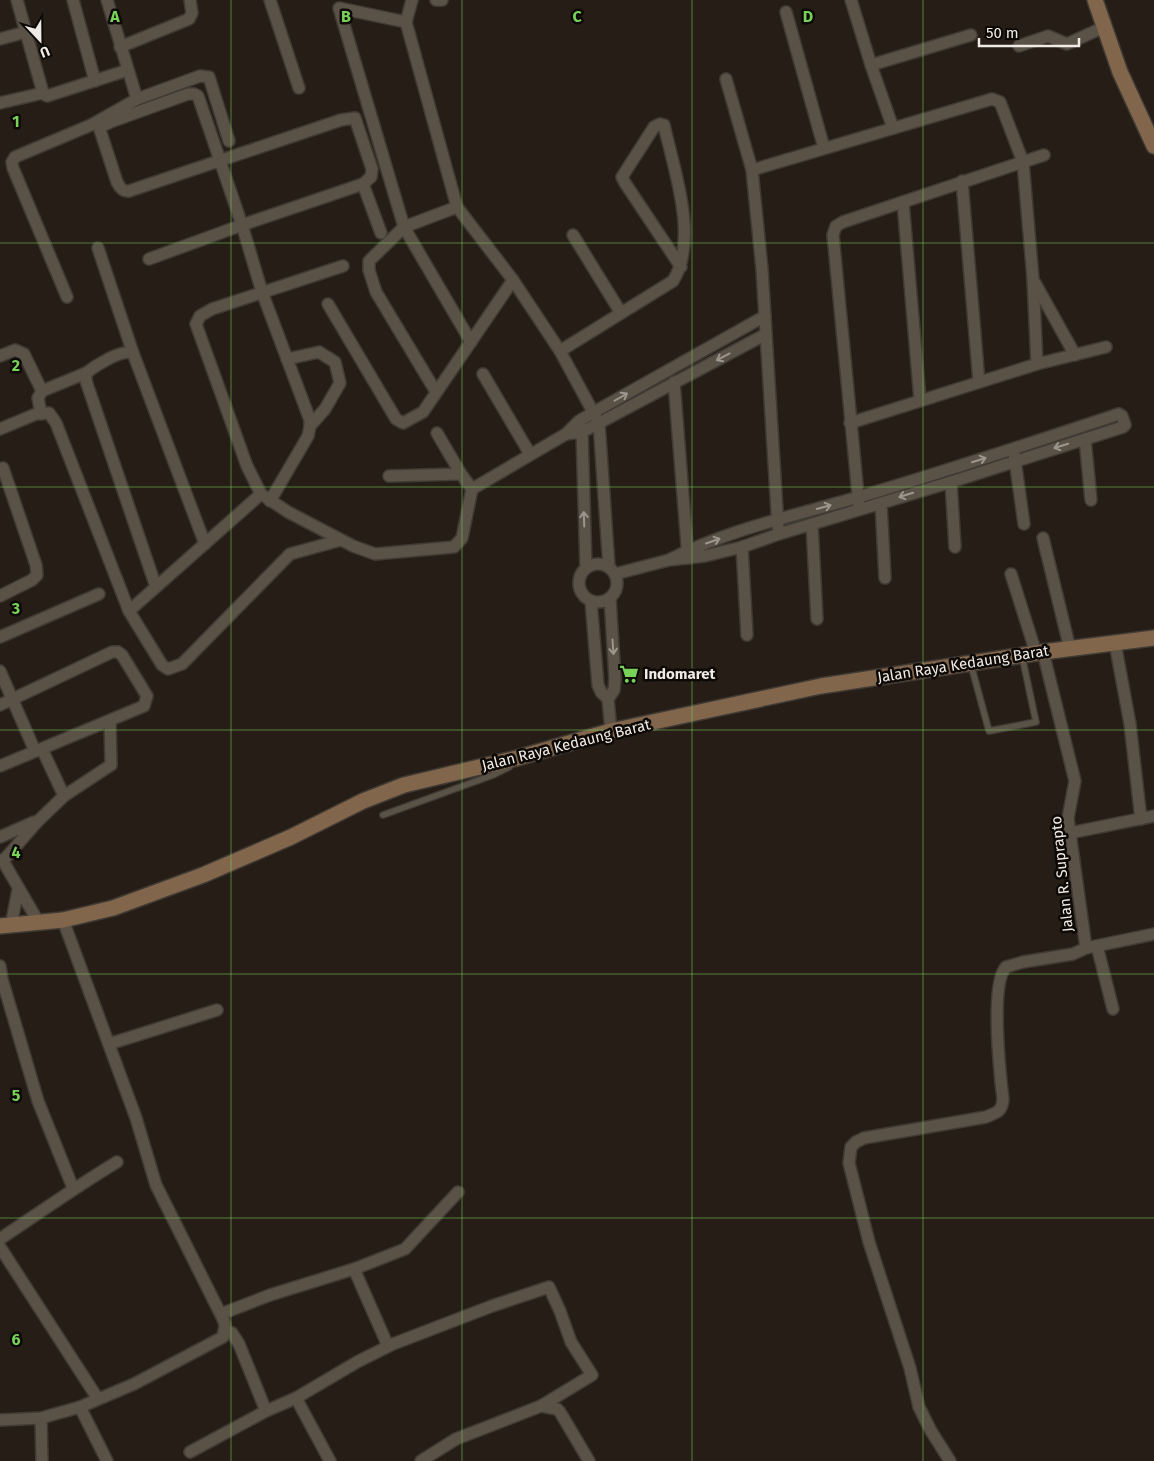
<svg xmlns="http://www.w3.org/2000/svg" width="1154" height="1461" viewBox="0 0 1154 1461" font-family="'Fira Sans',sans-serif">
<style>
.lines{fill:none;stroke-linecap:round;stroke-linejoin:round}
.lane-casing{stroke:#403a34;stroke-width:8}
.street-casing{stroke:#403a34;stroke-width:14}
.secondary-casing{stroke:#403a34;stroke-width:18}
.lane{stroke:#5a5147;stroke-width:5.5}
.street{stroke:#5a5147;stroke-width:11}
.secondary{stroke:#81664b;stroke-width:15}
.oneway{stroke:#9d968e}
.grid{fill:none;stroke:#78d258;stroke-width:1;stroke-opacity:0.55}
.labels{text-anchor:middle;dominant-baseline:central;stroke-width:5;stroke-linejoin:round;paint-order:stroke}
.street-label{font-size:15px;fill:#efeae4;stroke:#0c0906}
.poi-label{font-size:15px;font-weight:bold;fill:#efeae4;stroke:#0c0906;text-anchor:start}
.grid-label{font-size:16px;text-anchor:middle;font-weight:bold;fill:#78d258;stroke:#0c0906;stroke-width:5;stroke-linejoin:round;paint-order:stroke}
</style>
<rect width="100%" height="100%" fill="#261e16"/>
<g class="lines">
<g class="lane-casing">
<g id="lane">
<path d="M971 665 989 731 1036 722 1022 656"/>
<path d="M383 815 493 775 509 767 512 763"/>
</g>
</g>
<g class="street-casing">
<g id="street">
<path d="M17 0 43 93"/>
<path d="M73 0 95 81"/>
<path d="M107 0 137 99"/>
<path d="M270 0 299 88"/>
<path d="M412 0 406 22 457 207 513 280 560 351 599 423 609 567"/>
<path d="M436 0H442"/>
<path d="M851 0 871 65 893 128"/>
<path d="M786 12 824 148"/>
<path d="M406 22 339 8 404 227 457 207"/>
<path d="M0 39 26 32"/>
<path d="M1019 46 1048 36 1067 44 1104 27"/>
<path d="M120 47 189 19 192 13 190 0"/>
<path d="M871 65 971 35"/>
<path d="M726 79 752 170 762 269 778 527"/>
<path d="M43 93 47 96 128 70"/>
<path d="M0 103 43 93"/>
<path d="M752 170 992 99 1000 102 1023 162 1033 279 1037 364"/>
<path d="M962 181 979 382"/>
<path d="M903 202 920 400"/>
<path d="M573 235 621 313"/>
<path d="M98 248 133 353"/>
<path d="M149 259 242 225 363 184"/>
<path d="M343 266 212 309 200 316 196 324 247 466 261 494 288 512 353 546 375 554 454 547 462 538 472 489 461 474 437 433"/>
<path d="M1035 283 1075 355"/>
<path d="M67 297 13 168 12 162 15 157 91 125 137 99 200 76 209 77 229 141"/>
<path d="M328 304 396 419 403 423 423 412 513 280"/>
<path d="M560 351 673 281C699 239 674 170 664 125L660 124 654 127 622 177 625 183 681 267"/>
<path d="M0 356 15 350 24 354 42 391"/>
<path d="M287 359 319 352 335 362 340 383 325 409 310 426"/>
<path d="M483 374 530 454"/>
<path d="M674 382 688 558"/>
<path d="M436 392 376 292 369 270V261L404 227 471 342"/>
<path d="M41 414 38 398 42 391 86 373"/>
<path d="M850 423 1037 364 1106 347"/>
<path d="M580 425 582 432 586 568"/>
<path d="M0 429 36 414 49 413 56 423 129 611 162 665 168 669 182 664 290 554 341 540"/>
<path d="M566 434 582 432 599 423 766 334"/>
<path d="M1085 439 1091 500"/>
<path d="M1014 453 1024 524"/>
<path d="M389 476 461 474"/>
<path d="M951 482 955 547"/>
<path d="M472 489 566 434 579 421 594 412 765 316"/>
<path d="M270 501 308 436 310 426V420L262 292 242 225 198 96 194 94H188L113 121 102 126 100 130 117 182C120 188 123 192 129 191L341 120 355 118 372 169 371 177 363 184 381 233"/>
<path d="M881 503 885 578"/>
<path d="M859 505 833 235 836 226 843 222 1044 155"/>
<path d="M812 525 817 619"/>
<path d="M1043 538 1070 649"/>
<path d="M742 547 747 635"/>
<circle cx="598" cy="583" r="19"/>
<path d="M615 574 669 560 705 556 742 547 779 534 951 482 1123 427 1125 425 1122 416 1119 414C1031 443 944 472 855 498 793 516 727 530 669 560"/>
<path d="M1011 574 1036 653"/>
<path d="M156 587 86 381V373C95 366 121 349 133 353L205 544"/>
<path d="M0 596 32 580 37 575 36 565 3 468"/>
<path d="M610 598 615 679 614 690 608 699 611 731"/>
<path d="M591 601 598 685 601 692 608 699"/>
<path d="M129 611 261 494"/>
<path d="M0 637 99 594"/>
<path d="M1115 643 1130 724 1141 819"/>
<path d="M1043 652 1075 781 1068 818 1086 948"/>
<path d="M0 671 35 751"/>
<path d="M0 705 112 652H118L122 655 147 696 144 706 0 766"/>
<path d="M42 749 64 796"/>
<path d="M1070 833 1154 816"/>
<path d="M0 837 34 822"/>
<path d="M0 860 3 861 39 923"/>
<path d="M3 861 38 821 64 796 111 765 110 721"/>
<path d="M63 920 136 1118 156 1185 223 1319 225 1325 223 1337 134 1384 80 1407"/>
<path d="M11 925 18 890"/>
<path d="M1097 946 1113 1009"/>
<path d="M0 966 2 979 38 1101 73 1188"/>
<path d="M109 1044 217 1010"/>
<path d="M0 1239C39 1213 77 1186 117 1162"/>
<path d="M0 1247 98 1399"/>
<path d="M354 1269 388 1346"/>
<path d="M221 1314 270 1295 354 1269 405 1249 458 1192"/>
<path d="M225 1330 232 1333 239 1344 266 1411"/>
<path d="M296 1398 330 1461"/>
<path d="M541 1406 557 1409 560 1412 589 1461"/>
<path d="M41 1418 42 1461"/>
<path d="M0 1420 41 1418 80 1407 107 1461"/>
<path d="M190 1452 266 1411 296 1398 357 1362 393 1344 492 1306 549 1287 560 1311 571 1342 592 1375 541 1406 456 1439 421 1461"/>
<path d="M950 1461 931 1431 919 1407 910 1368 869 1242 849 1163 851 1147 856 1142 864 1138 986 1117C997 1112 1002 1112 1003 1099 1000 1075 990 983 1006 967L1023 962 1073 954 1086 948 1154 934"/>
</g>
</g>
<g class="secondary-casing">
<g id="secondary">
<path d="M1095 0 1120 72 1154 146"/>
<path d="M0 926 63 920 113 908 203 875 291 837 363 801 404 785 517 758 611 731 821 686 1043 652 1154 638"/>
</g>
</g>
<use href="#lane" class="lane"/>
<use href="#street" class="street"/>
<use href="#secondary" class="secondary"/>
</g>
<defs><path id="oneway-shaft" d="M-6 0H5M1.5-3L5.5 0L1.5 3" fill="none" stroke-width="1.6" stroke-linecap="round" stroke-linejoin="round" transform="scale(1.25)"/></defs>
<g class="oneway">
<use href="#oneway-shaft" transform="translate(723 357) rotate(152)"/>
<use href="#oneway-shaft" transform="translate(621 397) rotate(-30)"/>
<use href="#oneway-shaft" transform="translate(1061 446) rotate(163)"/>
<use href="#oneway-shaft" transform="translate(979 460) rotate(-17)"/>
<use href="#oneway-shaft" transform="translate(906 495) rotate(163)"/>
<use href="#oneway-shaft" transform="translate(824 507) rotate(-16)"/>
<use href="#oneway-shaft" transform="translate(584 519) rotate(-92)"/>
<use href="#oneway-shaft" transform="translate(713 541) rotate(-19)"/>
<use href="#oneway-shaft" transform="translate(613 647) rotate(86)"/>
</g>
<path class="grid" d="M231 0V1461M462 0V1461M692 0V1461M923 0V1461M0 243H1154M0 487H1154M0 730H1154M0 974H1154M0 1218H1154"/>
<defs>
<g id="supermarket-bare" transform="scale(1.5)"><path d="M-6-5.5h2.5l.6 2H6L4.5 2H-2.5L-4.4-4H-6ZM-1.5 3.2a1.3 1.3 0 1 0 .1 0ZM3 3.2a1.3 1.3 0 1 0 .1 0Z" fill="#78d258" stroke="#0c0906" stroke-width="2.5" paint-order="stroke"/></g>
</defs>
<g fill-rule="evenodd">
<use href="#supermarket-bare" x="629" y="674"/>
</g>
<g class="labels">
<g class="street-label">
<text transform="translate(963 664) rotate(-9)">Jalan Raya Kedaung Barat</text>
<text transform="translate(566 745) rotate(-14)">Jalan Raya Kedaung Barat</text>
<text transform="translate(1062 874) rotate(-96)">Jalan R. Suprapto</text>
</g>
<g class="poi-label">
<text x="644" y="674">Indomaret</text>
</g>
</g>
<g class="grid-label">
<text x="115" y="22">A</text>
<text x="346" y="22">B</text>
<text x="577" y="22">C</text>
<text x="808" y="22">D</text>
<text x="16" y="127">1</text>
<text x="16" y="371">2</text>
<text x="16" y="614">3</text>
<text x="16" y="858">4</text>
<text x="16" y="1101">5</text>
<text x="16" y="1345">6</text>
</g>
<g transform="translate(40 40) rotate(158)" stroke="#0c0906" stroke-width="4" paint-order="stroke">
<path d="M0-4L9 19L0 12L-9 19Z" fill="#efeae4"/>
<text y="-8" font-size="14" font-weight="bold" text-anchor="middle" fill="#efeae4">U</text>
</g>
<path d="M979 38v8h100v-8" fill="none" stroke="#efeae4" stroke-width="2.5"/>
<text x="986" y="38" font-size="15" fill="#efeae4" stroke="#0c0906" stroke-width="4" paint-order="stroke">50 m</text>
</svg>
